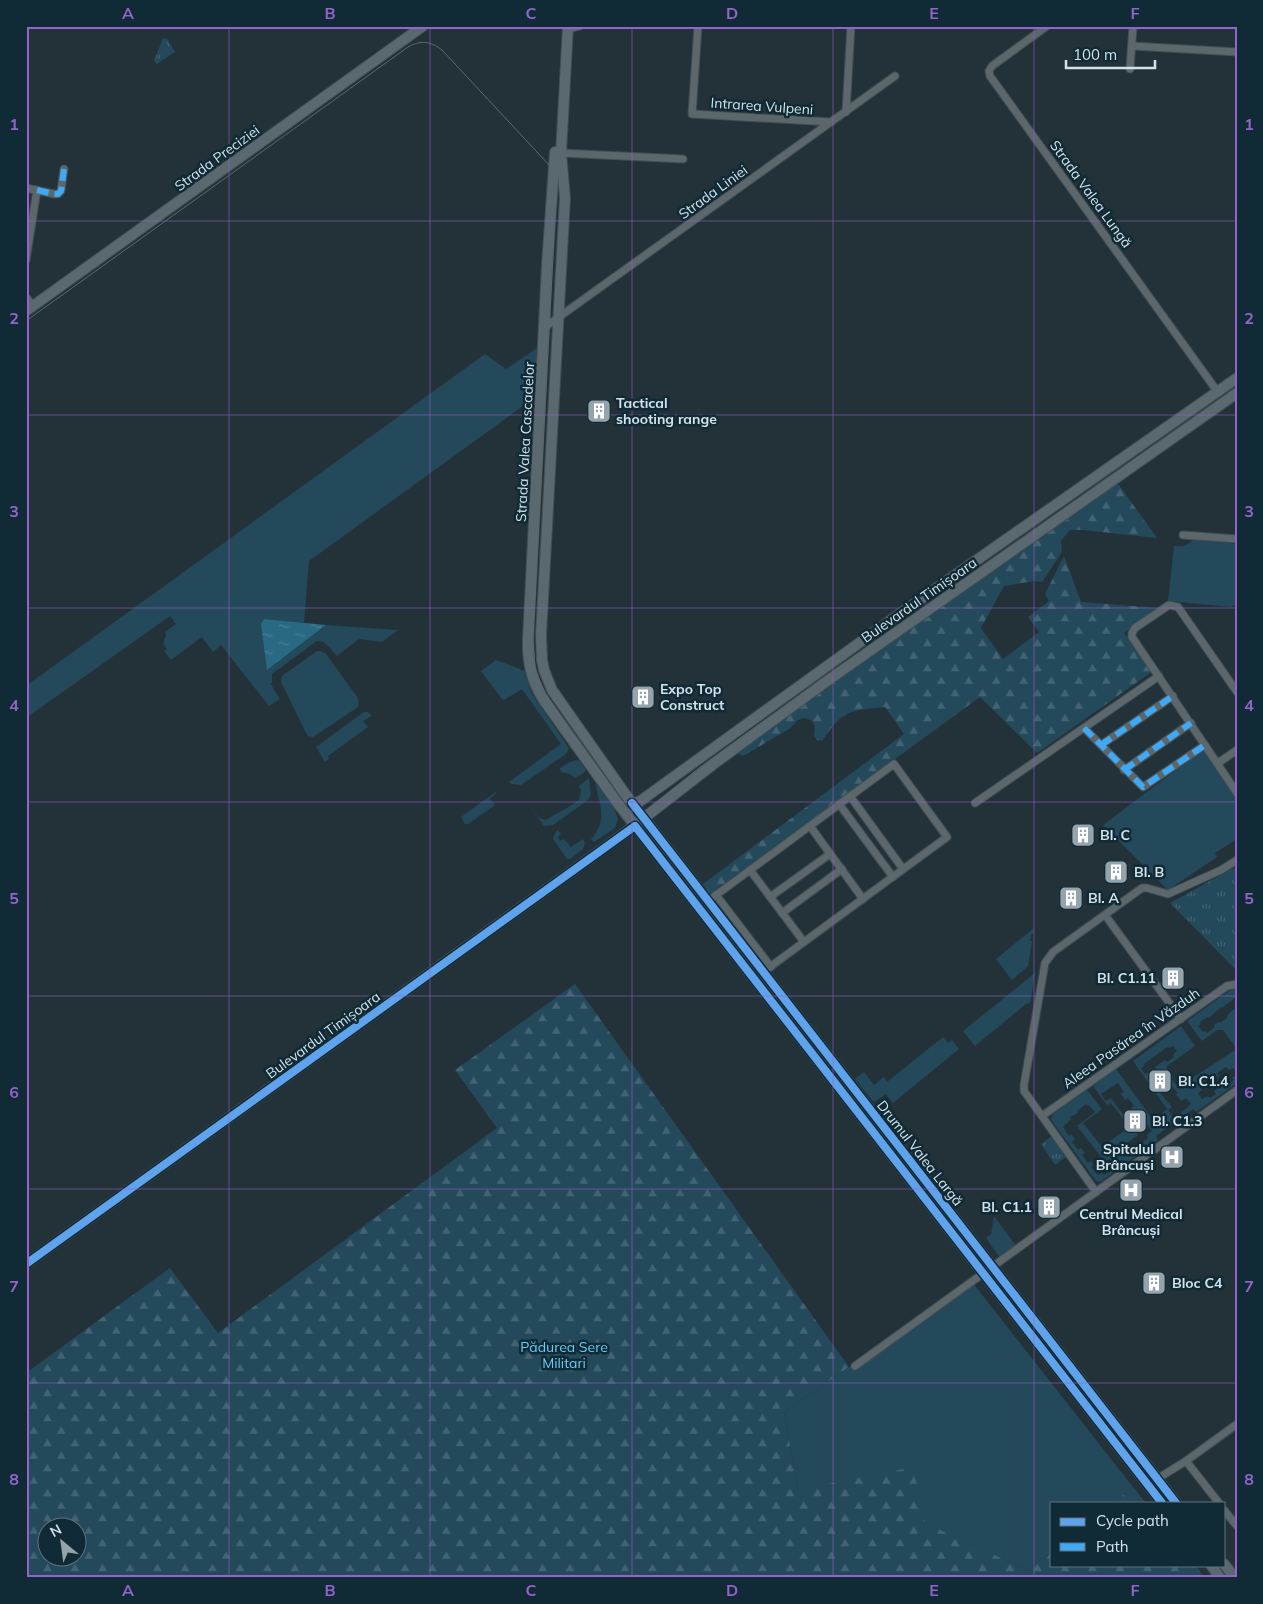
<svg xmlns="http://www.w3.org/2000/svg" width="1263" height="1604" viewBox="0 0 1263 1604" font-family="Mulish,sans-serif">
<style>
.grass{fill:#23495b;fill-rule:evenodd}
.forest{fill:url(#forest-firs);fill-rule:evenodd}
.park{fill:url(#park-tufts)}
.water{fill:url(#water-ripples)}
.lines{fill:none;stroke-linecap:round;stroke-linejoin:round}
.street-casing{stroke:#404d53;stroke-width:9}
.secondary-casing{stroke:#404d53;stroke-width:12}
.street{stroke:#5c676c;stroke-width:7}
.secondary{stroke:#5a696f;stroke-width:10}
.tram{stroke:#5e686e;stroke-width:1}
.quiet{stroke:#3fa9f5;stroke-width:6;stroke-dasharray:12 6;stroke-linecap:butt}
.cycleway-casing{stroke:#102a36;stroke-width:11}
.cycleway{stroke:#60a3ed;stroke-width:8}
.grid{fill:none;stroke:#9563cc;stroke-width:1;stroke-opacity:0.55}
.labels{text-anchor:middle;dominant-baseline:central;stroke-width:5;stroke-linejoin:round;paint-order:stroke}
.street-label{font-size:14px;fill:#d3e2ea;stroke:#102a36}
.poi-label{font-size:14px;font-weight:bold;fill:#d3e2ea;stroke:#102a36;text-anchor:start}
.park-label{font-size:14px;fill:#6bcbf7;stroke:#102a36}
.neatline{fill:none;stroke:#9563cc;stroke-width:2}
.grid-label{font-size:16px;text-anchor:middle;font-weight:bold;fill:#9563cc}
</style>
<defs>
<pattern id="forest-firs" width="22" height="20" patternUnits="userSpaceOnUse" patternTransform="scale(1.25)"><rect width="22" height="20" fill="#23495b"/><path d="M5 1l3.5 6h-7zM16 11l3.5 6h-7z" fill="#426373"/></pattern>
<pattern id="park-tufts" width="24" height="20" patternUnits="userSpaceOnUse" patternTransform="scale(1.25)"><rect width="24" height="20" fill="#23495b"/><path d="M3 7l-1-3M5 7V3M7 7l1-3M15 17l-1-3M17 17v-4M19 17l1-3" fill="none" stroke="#426373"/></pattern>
<pattern id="water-ripples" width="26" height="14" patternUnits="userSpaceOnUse" patternTransform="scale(1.25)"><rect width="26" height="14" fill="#2a6983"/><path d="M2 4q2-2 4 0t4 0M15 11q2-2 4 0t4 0" fill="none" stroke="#487e95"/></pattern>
</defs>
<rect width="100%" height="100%" fill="#233239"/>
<g class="grass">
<path d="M537 348 534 398 309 561 304 623 264 619 267 670 326 625 398 630 382 642 359 639 337 656 324 642 317 641 272 674V683H270L280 699 269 706 221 645 213 652 202 637 171 660 164 651 167 649 163 644 166 635 165 632 176 624 170 616 26 718V686L485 354 506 369Z"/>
<path d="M1193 539 1237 544V604L1231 607 1168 601 1174 546C1182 547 1188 546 1193 539Z"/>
<path d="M317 651H321L326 654 358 698 359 703 358 707 313 737 308 736 305 731 281 682 282 676Z"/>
<path d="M496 660 525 671 532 694 569 748 566 754 521 785 511 784 509 782 561 744 522 689 504 700 501 698 481 671Z"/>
<path d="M364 712H368L372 716 363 721 368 727 328 756 329 759 325 762 316 747Z"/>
<path d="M1204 749 1237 798V839L1215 853 1217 857 1168 890 1103 825Z"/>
<path d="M576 760 580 761 586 770 584 773 575 778 570 774 561 772 560 768 570 762Z"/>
<path d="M589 778 591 794 588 800 553 825 544 826 530 807 539 818 546 820C557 813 568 808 579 800L581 791 579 786Z"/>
<path d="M595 783 613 805 618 819 615 828 594 842 591 839C608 821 600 804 595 783Z"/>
<path d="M497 791 496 793 490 799 495 805 468 824H465L461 817Z"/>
<path d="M558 830 561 834 558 837 560 841 564 839 571 847 583 839 585 843 583 849 570 859H567L553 839 555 833Z"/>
<path d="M1034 928 1033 934H1031L1030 941H1032L1028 966 1012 980 996 959Z"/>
<path d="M1035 973 1030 1003 1026 1004 975 1046 963 1031Z"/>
<path d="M1237 988V999L1235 998 1222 1008 1221 1007 1209 1018 1208 1017 1200 1022 1201 1024 1198 1026 1203 1032 1205 1031 1207 1033 1215 1027 1214 1025 1219 1022 1220 1023 1227 1018V1016L1229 1014V1013L1234 1009 1237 1013V1073L1233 1068 1229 1070 1226 1067 1217 1073 1219 1076 1210 1082 1208 1080 1199 1086 1202 1090 1198 1093 1202 1099 1208 1096 1210 1098 1216 1094 1214 1091 1225 1082 1227 1085 1234 1080 1232 1078 1237 1074V1083L1196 1112 1193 1109 1156 1136 1158 1140 1100 1182 1096 1181 1052 1121 1051 1118 1053 1114 1087 1090 1102 1109 1083 1123 1102 1147 1129 1127 1111 1103 1107 1105 1093 1086 1116 1069 1153 1120 1167 1109 1133 1061 1181 1026 1195 1046 1167 1066V1072L1176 1085 1180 1086 1235 1050 1234 1045 1223 1030H1217L1202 1041 1187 1021 1232 989ZM1173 1046 1177 1051 1173 1055 1174 1057 1167 1062 1165 1060 1155 1067 1158 1072H1163L1168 1080 1167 1081 1178 1093 1176 1094 1181 1101 1186 1098 1191 1104 1180 1114 1178 1113 1173 1117 1168 1110 1172 1107 1161 1094 1163 1092 1152 1080 1154 1079 1149 1072 1145 1074 1141 1068 1144 1066V1064L1167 1047 1169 1048ZM1118 1083 1124 1092 1121 1094 1125 1100 1128 1098 1134 1106 1131 1108 1135 1113 1138 1111 1144 1119 1141 1122 1144 1126 1147 1124 1152 1131 1147 1135 1148 1138 1143 1142 1144 1145 1136 1149 1138 1151 1130 1157 1128 1155 1125 1156 1120 1148 1138 1135 1111 1098 1106 1101 1101 1094ZM1086 1104 1088 1106 1089 1105 1095 1112 1077 1126 1105 1162 1110 1159 1115 1166 1104 1175 1102 1173 1098 1175 1091 1167 1093 1165 1091 1161 1088 1163 1082 1155 1085 1153 1081 1148 1078 1150 1072 1142 1075 1139 1071 1134 1069 1136 1063 1127 1071 1119 1070 1117 1078 1113 1077 1111Z"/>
<path d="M943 1037 948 1043 952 1040 959 1049 893 1103 886 1094 874 1102 855 1079 864 1072 874 1085 884 1077 887 1082Z"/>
<path d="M994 1216 1016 1246 1000 1258 986 1238 991 1234Z"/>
<path d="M972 1282 1133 1487 1113 1503H1052V1551L1027 1570 924 1523 274 1578 798 1490 784 1412Z"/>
</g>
<g class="forest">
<path d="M1116 481 1157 538 1083 530H1070L1061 541 1062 552 1042 582 1034 581 1004 586 981 628 1003 659 1039 632 1028 617 1049 601 1045 594 1064 556 1081 602 1158 608 1124 633 1153 671 1037 753 980 697 710 894 703 884 904 734 885 707C848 711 844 709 822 741L817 740 814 736 815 726 811 720 804 718 798 720 789 729 743 756 736 753Z"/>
<path d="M575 984 849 1367 784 1412 798 1490 913 1467 925 1523 1027 1570 1052 1551V1565H1195L1205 1578H26V1373L170 1268 218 1333 497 1128 455 1070ZM48 1526H78V1556H48Z"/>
<path d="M1133 1487 1146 1503H1113Z"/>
</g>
<g class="park">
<path d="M163 38 167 39 175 52 157 64 154 61Z"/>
<path d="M1237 866V971L1170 903Z"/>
<path d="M1052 1136 1066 1157 1055 1165 1041 1144Z"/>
</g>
<path class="water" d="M264 619 326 625 267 670 261 624Z"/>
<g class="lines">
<g class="street-casing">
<g id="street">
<path d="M698 26 692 114 831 122"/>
<path d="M1047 26 992 66 989 71 990 76 1217 391"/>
<path d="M568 29 580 26"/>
<path d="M1132 46 1237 52"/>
<path d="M1130 69 1133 26"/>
<path d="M846 112 851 26"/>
<path d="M561 153 683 159"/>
<path d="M26 188 54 194H58L61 191 64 169"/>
<path d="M26 260 37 190"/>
<path d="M26 297 33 306"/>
<path d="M545 327 895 76"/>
<path d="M1183 535 1237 539"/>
<path d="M1237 692 1178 607 1169 605 1135 628 1132 633V637L1237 793"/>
<path d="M1084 728 1143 787 1205 745"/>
<path d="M1101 745 1173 696"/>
<path d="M1218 763 1237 750"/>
<path d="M1124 770 1191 723"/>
<path d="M850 796 903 869"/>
<path d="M975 803 1159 676"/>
<path d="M839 804 893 877"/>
<path d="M810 826 863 899"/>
<path d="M750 870 804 942"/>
<path d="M716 895 771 967"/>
<path d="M770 897 830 854"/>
<path d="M708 901 894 764 947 837 763 972"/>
<path d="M782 913 842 869"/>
<path d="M1105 915 1181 1019"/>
<path d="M1042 1116 1227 986 1237 984"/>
<path d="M1096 1192 1024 1091V1085L1045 963 1053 952 1142 888H1147L1168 894 1221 870 1237 860"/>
<path d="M855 1366 1237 1090"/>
<path d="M1186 1461 1219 1503"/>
<path d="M1157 1479 1186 1461 1237 1424"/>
<path d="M1224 1510 1237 1526"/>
</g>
</g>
<g class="secondary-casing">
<g id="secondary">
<path d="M568 26 561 153 565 198 541 635 542 660 544 670 552 690 628 798 1176 1503"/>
<path d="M555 152 547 265 528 639C527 662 532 683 545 702L619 805 1162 1503"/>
<path d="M26 311 423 26"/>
<path d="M632 803 639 802 891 620 1237 378"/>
<path d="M26 1264 622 835 715 763 827 681 1237 393"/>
<path d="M1224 1564 1235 1578"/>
<path d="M1211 1565 1220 1578"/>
</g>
</g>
<use href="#street" class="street"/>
<use href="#secondary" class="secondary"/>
<path class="tram" d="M26 321 408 47C420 40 431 41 442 50L550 166 557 179 533 637 535 669 545 693 621 803C628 811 636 815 647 810L699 768 750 731 1237 388"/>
<g class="quiet">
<path d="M37 190 54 194H58L61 191 64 169"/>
<path d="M1084 728 1143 787 1205 745"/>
<path d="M1101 745 1173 696"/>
<path d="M1124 770 1191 723"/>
</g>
<g class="cycleway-casing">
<g id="cycleway">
<path d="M632 803 1176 1503"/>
<path d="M26 1264 635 826 1162 1503"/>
</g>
</g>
<use href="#cycleway" class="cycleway"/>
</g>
<path class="grid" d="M229 26V1578M430 26V1578M632 26V1578M833 26V1578M1034 26V1578M26 221H1237M26 415H1237M26 608H1237M26 802H1237M26 996H1237M26 1189H1237M26 1383H1237"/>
<defs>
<g id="building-square" transform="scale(1.25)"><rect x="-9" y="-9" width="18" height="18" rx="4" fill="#95a4ac" stroke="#102a36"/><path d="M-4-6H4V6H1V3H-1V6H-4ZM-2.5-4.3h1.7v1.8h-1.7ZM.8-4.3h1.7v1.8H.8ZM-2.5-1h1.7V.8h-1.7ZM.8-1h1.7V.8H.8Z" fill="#fff"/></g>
<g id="hospital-square" transform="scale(1.25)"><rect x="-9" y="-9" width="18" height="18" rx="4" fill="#95a4ac" stroke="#102a36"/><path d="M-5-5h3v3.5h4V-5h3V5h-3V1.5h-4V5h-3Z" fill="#fff"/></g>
</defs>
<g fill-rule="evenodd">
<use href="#building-square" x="599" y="411"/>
<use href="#building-square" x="643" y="697"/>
<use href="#building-square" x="1083" y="835"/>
<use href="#building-square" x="1116" y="872"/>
<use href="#building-square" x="1071" y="898"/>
<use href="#building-square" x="1173" y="978"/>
<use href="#building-square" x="1160" y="1081"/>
<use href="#building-square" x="1135" y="1121"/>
<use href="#hospital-square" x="1172" y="1157"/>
<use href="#hospital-square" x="1131" y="1190"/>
<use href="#building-square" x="1049" y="1207"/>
<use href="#building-square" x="1154" y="1283"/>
</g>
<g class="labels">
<g class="street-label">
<text transform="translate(762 106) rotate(4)">Intrarea Vulpeni</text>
<text transform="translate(217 158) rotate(-36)">Strada Preciziei</text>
<text transform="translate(713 192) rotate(-36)">Strada Liniei</text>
<text transform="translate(1091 194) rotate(54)">Strada Valea Lungă</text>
<text transform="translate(525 442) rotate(-87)">Strada Valea Cascadelor</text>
<text transform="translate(919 600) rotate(-35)">Bulevardul Timișoara</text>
<text transform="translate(323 1035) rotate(-36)">Bulevardul Timișoara</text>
<text transform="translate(1131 1038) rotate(-35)">Aleea Pasărea în Văzduh</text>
<text transform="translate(920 1153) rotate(52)">Drumul Valea Largă</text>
</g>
<g class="poi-label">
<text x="616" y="403">Tactical<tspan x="616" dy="16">shooting range</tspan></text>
<text x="660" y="689">Expo Top<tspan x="660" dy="16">Construct</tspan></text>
<text x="1100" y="835">Bl. C</text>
<text x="1134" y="872">Bl. B</text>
<text x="1088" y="898">Bl. A</text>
<text x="1156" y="978" text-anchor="end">Bl. C1.11</text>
<text x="1178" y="1081">Bl. C1.4</text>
<text x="1152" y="1121">Bl. C1.3</text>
<text x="1154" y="1149" text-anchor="end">Spitalul<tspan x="1154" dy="16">Brâncuși</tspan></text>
<text x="1032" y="1207" text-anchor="end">Bl. C1.1</text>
<text x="1131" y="1214" text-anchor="middle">Centrul Medical<tspan x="1131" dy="16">Brâncuși</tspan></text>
<text x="1172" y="1283">Bloc C4</text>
</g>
<g class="park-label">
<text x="564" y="1347">Pădurea Sere<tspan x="564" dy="16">Militari</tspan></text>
</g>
</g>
<rect width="1263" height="1604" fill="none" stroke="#102a36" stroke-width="55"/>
<rect x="1050" y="1502" width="175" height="65" fill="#102a36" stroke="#5e747e"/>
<rect x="1060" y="1518" width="25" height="8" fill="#60a3ed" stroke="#5e747e"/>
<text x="1096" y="1526" font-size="15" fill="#d3e2ea">Cycle path</text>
<rect x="1060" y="1543" width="25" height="8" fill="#3fa9f5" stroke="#5e747e"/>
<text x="1096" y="1552" font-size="15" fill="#d3e2ea">Path</text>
<g transform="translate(62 1542) rotate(331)"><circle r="24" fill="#102a36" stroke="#5e747e"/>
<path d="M0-4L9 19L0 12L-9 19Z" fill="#95a4ac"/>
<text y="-8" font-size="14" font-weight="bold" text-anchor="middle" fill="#d3e2ea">N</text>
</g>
<path d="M1066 60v8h89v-8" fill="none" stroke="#d3e2ea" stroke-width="2.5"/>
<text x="1073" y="60" font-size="15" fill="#d3e2ea" stroke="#102a36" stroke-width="4" paint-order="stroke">100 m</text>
<rect x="28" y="28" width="1208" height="1548" class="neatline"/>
<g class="grid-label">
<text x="128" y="19">A</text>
<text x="330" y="19">B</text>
<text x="531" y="19">C</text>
<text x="732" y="19">D</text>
<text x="934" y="19">E</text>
<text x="1135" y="19">F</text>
<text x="14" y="130">1</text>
<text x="1249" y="130">1</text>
<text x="14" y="324">2</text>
<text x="1249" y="324">2</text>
<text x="14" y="517">3</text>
<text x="1249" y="517">3</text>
<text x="14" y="711">4</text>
<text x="1249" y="711">4</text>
<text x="14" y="904">5</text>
<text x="1249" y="904">5</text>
<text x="14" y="1098">6</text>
<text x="1249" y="1098">6</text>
<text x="14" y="1292">7</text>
<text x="1249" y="1292">7</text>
<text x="14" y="1485">8</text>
<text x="1249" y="1485">8</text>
<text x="128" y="1596">A</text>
<text x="330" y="1596">B</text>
<text x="531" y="1596">C</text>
<text x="732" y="1596">D</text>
<text x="934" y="1596">E</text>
<text x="1135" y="1596">F</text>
</g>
</svg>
